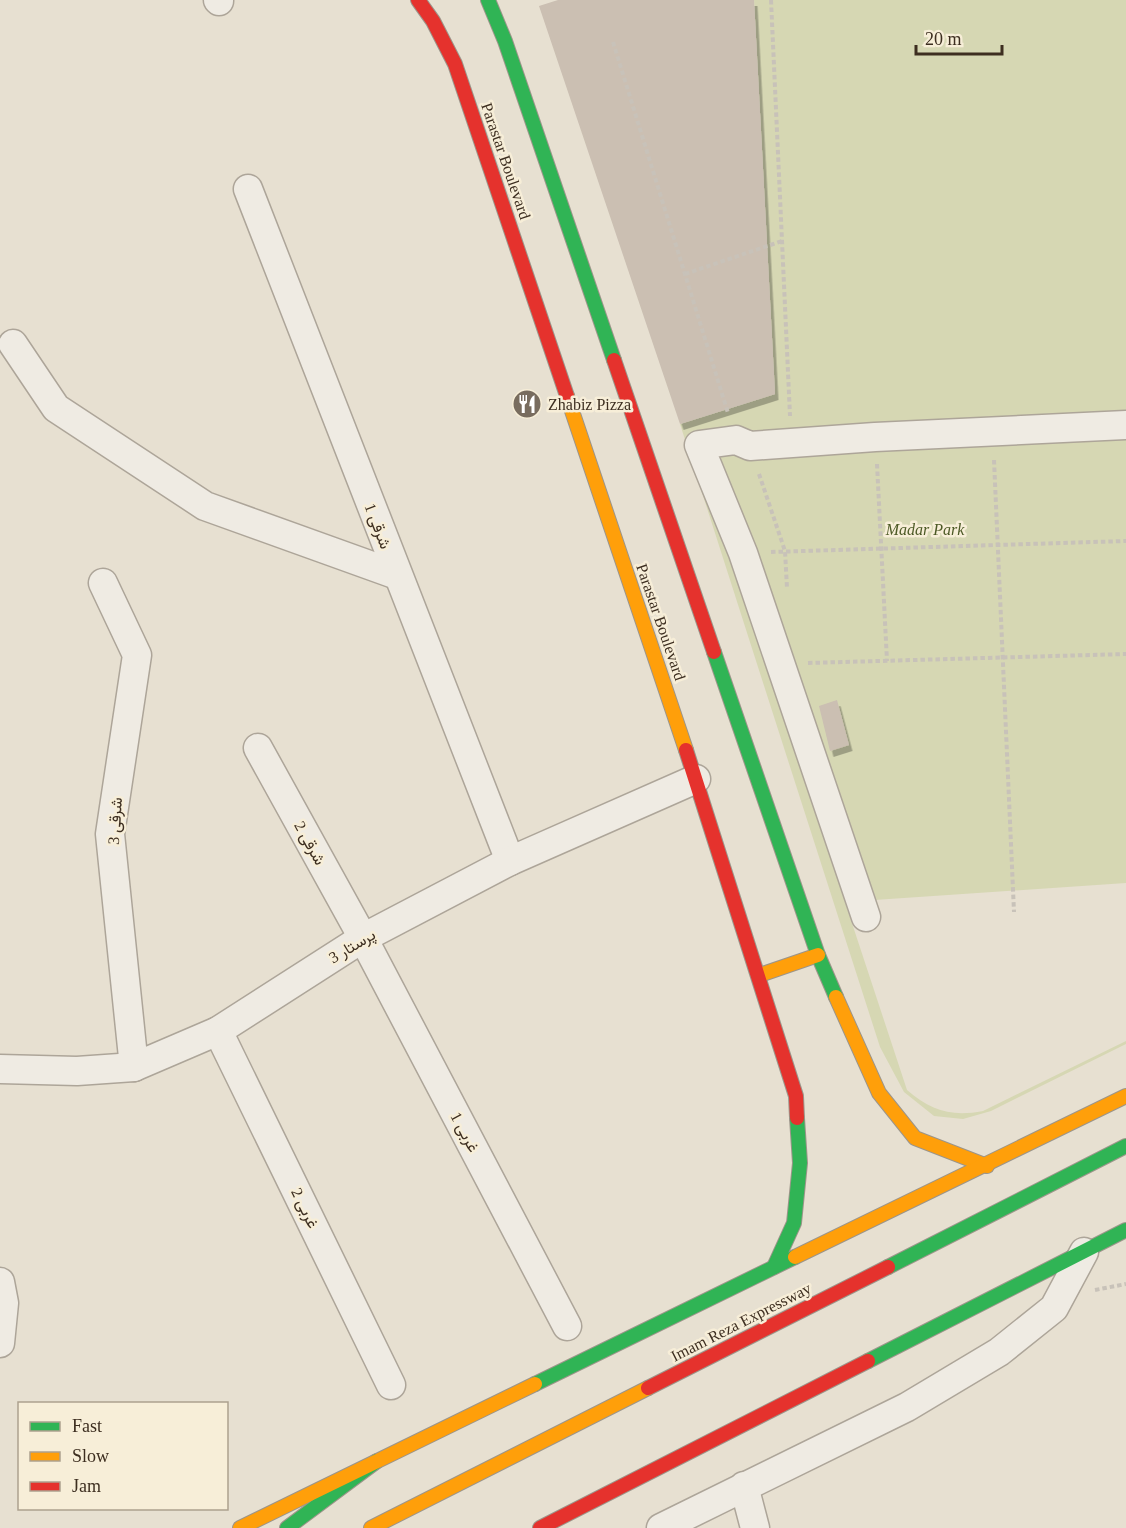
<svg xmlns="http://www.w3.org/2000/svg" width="1126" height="1528" viewBox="0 0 1126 1528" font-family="'Times New Roman',Vazirmatn,serif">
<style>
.park{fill:#d6d7b3}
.building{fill:#cbbfb2;filter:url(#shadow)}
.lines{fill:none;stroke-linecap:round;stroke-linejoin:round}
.street-casing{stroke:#ada599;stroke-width:31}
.fast-casing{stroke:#9c958a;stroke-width:16}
.slow-casing{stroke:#9c958a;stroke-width:16}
.jam-casing{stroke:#9c958a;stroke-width:16}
.path{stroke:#c8c2b9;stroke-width:4;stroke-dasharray:4.5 3;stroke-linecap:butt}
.street{stroke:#efebe3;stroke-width:28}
.fast{stroke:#30b455;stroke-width:14}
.slow{stroke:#ff9f0a;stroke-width:14}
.jam{stroke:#e5322d;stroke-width:14}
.labels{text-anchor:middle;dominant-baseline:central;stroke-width:5;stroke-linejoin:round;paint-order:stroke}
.street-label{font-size:16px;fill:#3d2e20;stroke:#f7eed8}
.poi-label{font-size:16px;fill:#3d2e20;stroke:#f7eed8;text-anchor:start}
.park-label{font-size:16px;font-style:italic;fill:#4d5a26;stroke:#f7eed8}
</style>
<defs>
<filter id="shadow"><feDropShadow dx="3.5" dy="6" stdDeviation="0" flood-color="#0004"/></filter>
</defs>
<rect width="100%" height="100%" fill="#e7e0d1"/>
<path class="park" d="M754 0H1126V883L845 902 907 1090C931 1111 952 1117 983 1111L1126 1041V1044L991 1111 963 1119 934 1116 904 1092 880 1047 680 424 775 394Z"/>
<g class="building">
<path d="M558 0H754L775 394 680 424 539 6Z"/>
<path d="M837 700 849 745 830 751 819 706Z"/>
</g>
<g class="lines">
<g class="street-casing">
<g id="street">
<path d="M218 0 219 1"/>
<path d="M248 189 510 861"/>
<path d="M13 344 56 408 205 506 397 575"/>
<path d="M103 583 137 655 110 834 134 1067"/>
<path d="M258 748 363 938 567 1326"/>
<path d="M866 917 743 553 699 445 736 440 750 446 875 437 1126 425"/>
<path d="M218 1031 391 1385"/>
<path d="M0 1069 77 1071 134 1067 218 1031 363 938 510 861 696 779"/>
<path d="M0 1282 4 1303 0 1343"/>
<path d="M744 1486 755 1528"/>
<path d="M661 1528 907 1407 999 1352 1054 1308 1084 1252"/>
</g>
</g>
<g class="fast-casing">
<g id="fast">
<path d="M488 0 505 41 614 360"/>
<path d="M714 652 818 955 836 997"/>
<path d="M774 1267 794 1223 800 1163 797 1118"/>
<path d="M888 1267 1126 1146"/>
<path d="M868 1361 1126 1230"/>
<path d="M535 1384 795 1257"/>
<path d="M287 1528 377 1461"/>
</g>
</g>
<g class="slow-casing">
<g id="slow">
<path d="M567 396 686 750"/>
<path d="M760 975 818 955"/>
<path d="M836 997 879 1093 915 1138 987 1166"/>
<path d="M795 1257 1126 1096"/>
<path d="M240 1528 535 1384"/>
<path d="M371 1528 648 1388"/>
</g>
</g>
<g class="jam-casing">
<g id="jam">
<path d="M418 0 433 21 455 64 567 396"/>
<path d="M614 360 714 652"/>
<path d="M686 750 796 1096 797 1118"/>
<path d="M648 1388 888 1267"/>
<path d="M540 1528 868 1361"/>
</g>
</g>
<g class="path">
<path d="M771 0 790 416"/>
<path d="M613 42 728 413"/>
<path d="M685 274 782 241"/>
<path d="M994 460 1014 912"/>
<path d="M877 464 887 661"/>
<path d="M759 474 785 551 787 588"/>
<path d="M771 552 1126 541"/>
<path d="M808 663 1126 654"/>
<path d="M1095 1290 1126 1284"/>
</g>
<use href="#street" class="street"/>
<use href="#fast" class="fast"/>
<use href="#slow" class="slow"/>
<use href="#jam" class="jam"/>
</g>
<defs>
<g id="restaurant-disc" transform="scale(1.5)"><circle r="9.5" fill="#786c5e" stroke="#f7eed8"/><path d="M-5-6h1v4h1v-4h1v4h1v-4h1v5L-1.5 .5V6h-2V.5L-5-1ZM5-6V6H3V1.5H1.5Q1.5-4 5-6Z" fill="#fff"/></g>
</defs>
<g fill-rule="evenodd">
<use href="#restaurant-disc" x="527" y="404"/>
</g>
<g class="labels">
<g class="street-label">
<text transform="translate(506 161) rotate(71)">Parastar Boulevard</text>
<text transform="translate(378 526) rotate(69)">شرقی 1</text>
<text transform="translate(661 622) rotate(71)">Parastar Boulevard</text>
<text transform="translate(115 821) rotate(-86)">شرقی 3</text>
<text transform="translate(310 843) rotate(61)">شرقی 2</text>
<text transform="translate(352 946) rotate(-31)">پرستار 3</text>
<text transform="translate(465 1132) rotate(62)">غربی 1</text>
<text transform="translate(305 1208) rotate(64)">غربی 2</text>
<text transform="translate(741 1322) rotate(-27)">Imam Reza Expressway</text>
</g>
<g class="poi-label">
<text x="548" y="404">Zhabiz Pizza</text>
</g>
<g class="park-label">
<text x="925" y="529">Madar Park</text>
</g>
</g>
<rect x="18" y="1402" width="210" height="108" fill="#f7eed8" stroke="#ada18e" stroke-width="1.5"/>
<rect x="30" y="1422" width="30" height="9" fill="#30b455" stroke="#ada18e" stroke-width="1.5"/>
<text x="72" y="1432" font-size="18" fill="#3d2e20">Fast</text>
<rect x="30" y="1452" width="30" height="9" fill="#ff9f0a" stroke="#ada18e" stroke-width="1.5"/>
<text x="72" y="1462" font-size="18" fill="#3d2e20">Slow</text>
<rect x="30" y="1482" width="30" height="9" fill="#e5322d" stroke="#ada18e" stroke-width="1.5"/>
<text x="72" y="1492" font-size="18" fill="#3d2e20">Jam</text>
<path d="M916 45v9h86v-9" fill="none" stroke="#3d2e20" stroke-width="3"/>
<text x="925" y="45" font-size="18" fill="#3d2e20" stroke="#f7eed8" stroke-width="4.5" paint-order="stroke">20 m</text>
</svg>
